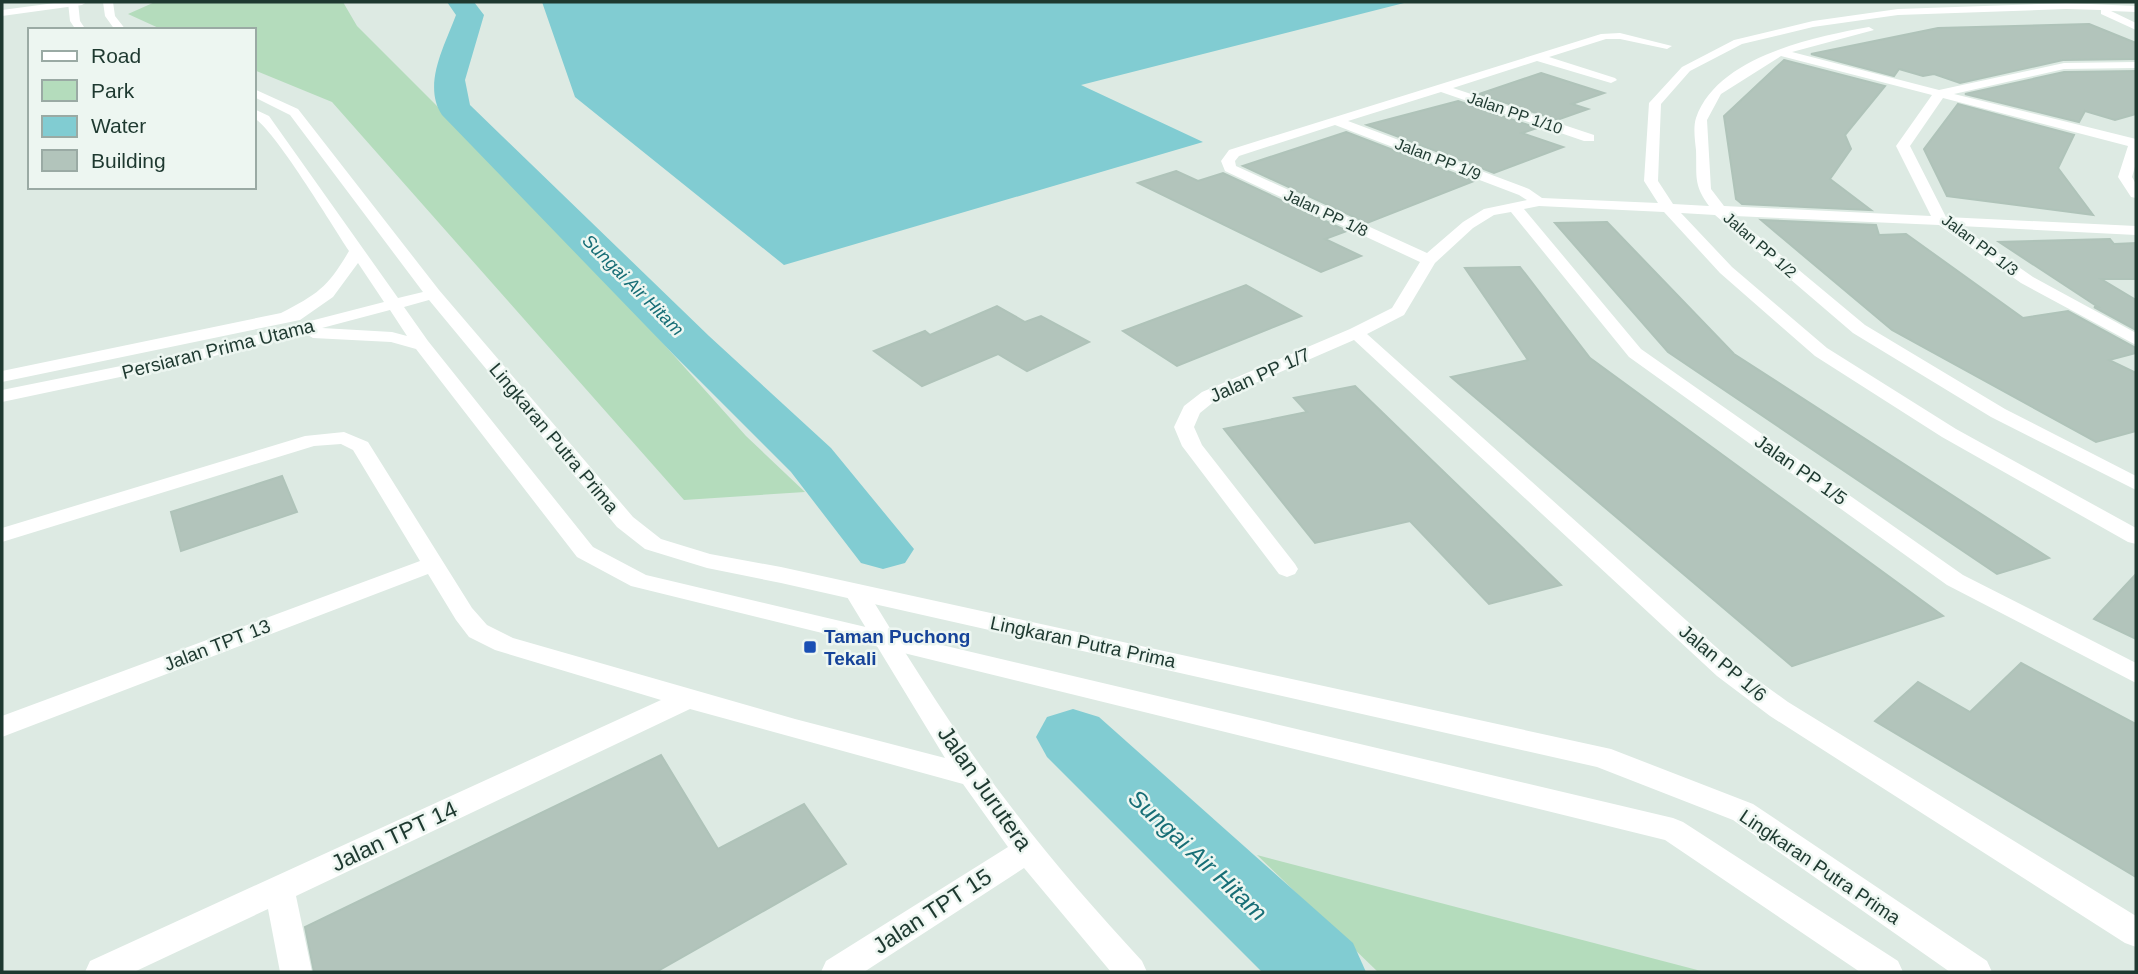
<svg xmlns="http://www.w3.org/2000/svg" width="2138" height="974" viewBox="0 0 2138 974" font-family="Arial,sans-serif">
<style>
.green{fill:#b4dcbc}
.water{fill:#81ccd2}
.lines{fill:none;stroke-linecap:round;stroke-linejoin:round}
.river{fill:#81ccd2;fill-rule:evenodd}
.building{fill:#b2c4bb;stroke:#afc3b9;stroke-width:2}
.minor{fill:#fff;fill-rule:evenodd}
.secondary{fill:#fff;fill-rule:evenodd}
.transit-dot{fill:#1a4fb4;stroke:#edf6f1;stroke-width:2.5}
.labels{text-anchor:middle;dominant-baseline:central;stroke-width:5;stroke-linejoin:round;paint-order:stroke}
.far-street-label{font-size:16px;fill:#1e3930;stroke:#edf6f1}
.far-water-label{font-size:18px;font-style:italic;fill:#176e76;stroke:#edf6f1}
.street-label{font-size:19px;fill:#1e3930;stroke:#edf6f1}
.transit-label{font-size:19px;font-weight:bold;fill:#164399;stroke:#edf6f1;text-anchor:start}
.near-street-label{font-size:23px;fill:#1e3930;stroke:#edf6f1}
.near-water-label{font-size:24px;font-style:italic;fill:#176e76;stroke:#edf6f1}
</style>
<rect width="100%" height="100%" fill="#ddeae3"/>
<g class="green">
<path d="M155 2H343L357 26 568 237 746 436 805 492 684 500 332 102 254 70V30H163L128 14Z"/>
<path d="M1257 855 1705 972H1378Z"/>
</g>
<path class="water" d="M542 2H1408L1081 85 1203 142 784 265 575 97Z"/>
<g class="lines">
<g class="river">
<path d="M447 2H474L484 15 465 80 470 105 709 336 831 448 914 549 905 563 883 569 861 563 791 472 675 356 442 115C422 85 445 45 456 15Z"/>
<path d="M1073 709 1099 717 1353 943 1366 972H1262L1047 757 1036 737 1047 717Z"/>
</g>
</g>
<g class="building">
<path d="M2089 24 2136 43V59L2063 60 1960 83 1934 74 1923 76 1899 69 1894 76 1811 54 1938 28Z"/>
<path d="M1784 60 1885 86 1845 135 1851 149 1830 179 1871 210 1742 204 1736 199 1724 116Z"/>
<path d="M2136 71V114L2115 120 2085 111 2079 122 1965 94 2064 72Z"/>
<path d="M1541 73 1604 93 1572 104 1588 109 1557 120 1479 94Z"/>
<path d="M1458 101 1537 128 1522 133 1563 147 1494 173 1367 125Z"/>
<path d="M1958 104 2074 135 2058 168 2093 215 1947 196 1924 149Z"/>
<path d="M1346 132 1474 181 1367 223 1243 166Z"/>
<path d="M1176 171 1198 181 1223 173 1347 231 1325 239 1361 256 1321 272 1138 183Z"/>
<path d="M1761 220 1876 225 1879 235 1906 234 2023 318 2068 311 2136 348V353L2109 360 2136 373V431L2096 442 1892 330Z"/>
<path d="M1607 222 1734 354 2049 558 1997 574 1668 352 1555 223Z"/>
<path d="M2110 239 2114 244 2136 243V279H2101L2136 300V330L2094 307H2098L1999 242Z"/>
<path d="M1520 267 1590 358 1943 616 1792 666 1451 377 1528 360 1465 268Z"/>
<path d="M1246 285 1301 316 1177 366 1123 331Z"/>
<path d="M997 306 1025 322 1041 316 1089 342 1027 371 998 354 922 386 874 351 925 331 930 335Z"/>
<path d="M1355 386 1418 447 1561 585 1489 604 1410 521 1315 543 1224 429 1307 412 1294 398Z"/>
<path d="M282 476 297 512 181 551 171 512Z"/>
<path d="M2136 574V639L2094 619Z"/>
<path d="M2021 663 2136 724V877L1875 721 1918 682 1970 712Z"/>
<path d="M661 755 718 849 804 804 846 864 656 972H314L305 927Z"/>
</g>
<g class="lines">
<g class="minor">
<path d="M62 2H87L82 5 2 16V10Z"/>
<path d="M2066 3 2136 6V12L2111 11 2136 23V30L2101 14V10L2066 9 1898 15 1813 27 1742 44 1690 71 1661 104 1658 181 1673 204 1709 206C1693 184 1697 176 1696 150 1695 141 1693 127 1696 118 1717 57 1813 37 1869 27L1874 30 1792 52 1939 90 2064 63 2136 62V68L2064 69 1954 94 2136 139V163L2132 177 2136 184V198L2131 197 2118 177 2128 146 1943 98 1910 146 1946 217 2136 226V235L1960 226 2033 277 2136 333V345L2021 283 1939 225 1734 216 1865 325 2005 409 2136 476V490L1991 417 1853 333 1715 215 1681 213 1732 267 1827 348 1956 429 2136 528V544L2128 542 1942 437 1815 356 1720 273 1664 212 1539 206 1524 209 1641 349 1963 575 2136 663V683L1947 585 1629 357 1511 212 1494 215 1473 228 1435 263 1404 315 1367 334 1735 664 1788 702 2136 916V947L2125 943 1770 716 1717 676 1354 340 1216 400 1200 413 1194 427 1202 445 1295 564 1298 569 1295 574 1287 577 1279 574 1182 446 1174 427 1184 406 1202 392 1350 329 1392 308 1420 262 1225 171 1221 161 1229 150 1601 34 1620 33 1672 46 1667 49 1620 39H1606L1549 57 1615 78 1617 80 1611 83 1537 61 1453 88 1594 135V141H1584L1441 92 1348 121 1529 189 1542 198 1658 203 1644 181 1649 103 1682 67 1734 40 1813 21 1898 9ZM1781 56 1932 95 1896 146 1931 216 1724 206 1711 189 1707 120 1721 94ZM1335 125 1519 195 1527 200 1484 209 1463 222 1427 253 1236 166 1235 161 1239 156Z"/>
<path d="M344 432 368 442 472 608 487 625 513 638 795 719 945 758 844 592 848 586 856 584 864 586C912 664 959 740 1015 812 1054 864 1098 913 1142 961L1147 972H1111L1024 868 864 972H821L826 961 1008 847 963 784 690 709 296 896 312 972H280L268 909 134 972H85L90 961 661 700 495 650 469 637 456 620 428 574 2 737V716L420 561 353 450 341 444 314 446 2 542V528L305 436Z"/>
</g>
<g class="secondary">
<path d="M68 2H78L80 21 86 30H76L70 21Z"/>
<path d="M103 2H113L115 16 126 30H115L105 16Z"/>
<path d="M254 89 298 109 439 290 633 517 661 539 710 554 781 567 1611 749 1753 804 1987 961 1992 972H1950L1733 820 1597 767 781 583 707 568 645 549 617 527 429 300 404 307 428 341 593 547 646 575 1673 818 1683 822 1898 961 1903 972H1860L1665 840 631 586 577 557 416 349 391 342 313 338 304 333 191 362 2 402V390L190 352 384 302 358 263 333 297 300 320 2 382V371L281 313C318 294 328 287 349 251 332 225 274 129 254 118V109L269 116 398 298 423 292 290 115 254 97ZM390 310 407 336 392 332 322 328Z"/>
</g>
</g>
<rect class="transit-dot" x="803" y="640" width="14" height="14" rx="3.5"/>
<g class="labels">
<g class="far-street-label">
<text transform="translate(1515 113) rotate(19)">Jalan PP 1/10</text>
<text transform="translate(1438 159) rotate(21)">Jalan PP 1/9</text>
<text transform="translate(1326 213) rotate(25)">Jalan PP 1/8</text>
<text transform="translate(1760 245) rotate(41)">Jalan PP 1/2</text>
<text transform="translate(1980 245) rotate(37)">Jalan PP 1/3</text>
</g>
<g class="far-water-label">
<text transform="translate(633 285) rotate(45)">Sungai Air Hitam</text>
</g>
<g class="street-label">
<text transform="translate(218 349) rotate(-14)">Persiaran Prima Utama</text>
<text transform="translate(1260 375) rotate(-24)">Jalan PP 1/7</text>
<text transform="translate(554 438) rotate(50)">Lingkaran Putra Prima</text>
<text transform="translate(1801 470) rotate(35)">Jalan PP 1/5</text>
<text transform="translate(1083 642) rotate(12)">Lingkaran Putra Prima</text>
<text transform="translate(217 645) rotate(-21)">Jalan TPT 13</text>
<text transform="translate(1723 663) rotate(40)">Jalan PP 1/6</text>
<text transform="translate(1820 867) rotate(34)">Lingkaran Putra Prima</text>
</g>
<g class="transit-label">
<text x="824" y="636">Taman Puchong<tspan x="824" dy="22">Tekali</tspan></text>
</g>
<g class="near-street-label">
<text transform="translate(985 788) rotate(55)">Jalan Jurutera</text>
<text transform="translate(394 836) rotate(-25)">Jalan TPT 14</text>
<text transform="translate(932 911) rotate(-33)">Jalan TPT 15</text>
</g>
<g class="near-water-label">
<text transform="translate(1198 855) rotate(43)">Sungai Air Hitam</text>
</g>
</g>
<rect width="2138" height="974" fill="none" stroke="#1e3930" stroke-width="7"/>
<rect x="28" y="28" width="228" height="161" fill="#edf6f1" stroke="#9aaaa4" stroke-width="2"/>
<rect x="42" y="51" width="35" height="10" fill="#ffffff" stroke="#9aaaa4" stroke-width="2"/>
<text x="91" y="63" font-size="21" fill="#1e3930">Road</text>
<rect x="42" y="80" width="35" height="21" fill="#b4dcbc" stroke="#9aaaa4" stroke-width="2"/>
<text x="91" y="98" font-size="21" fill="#1e3930">Park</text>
<rect x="42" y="116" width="35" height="21" fill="#81ccd2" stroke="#9aaaa4" stroke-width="2"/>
<text x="91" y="133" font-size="21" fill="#1e3930">Water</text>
<rect x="42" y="150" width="35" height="21" fill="#b2c4bb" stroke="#9aaaa4" stroke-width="2"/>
<text x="91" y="168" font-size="21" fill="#1e3930">Building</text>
</svg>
